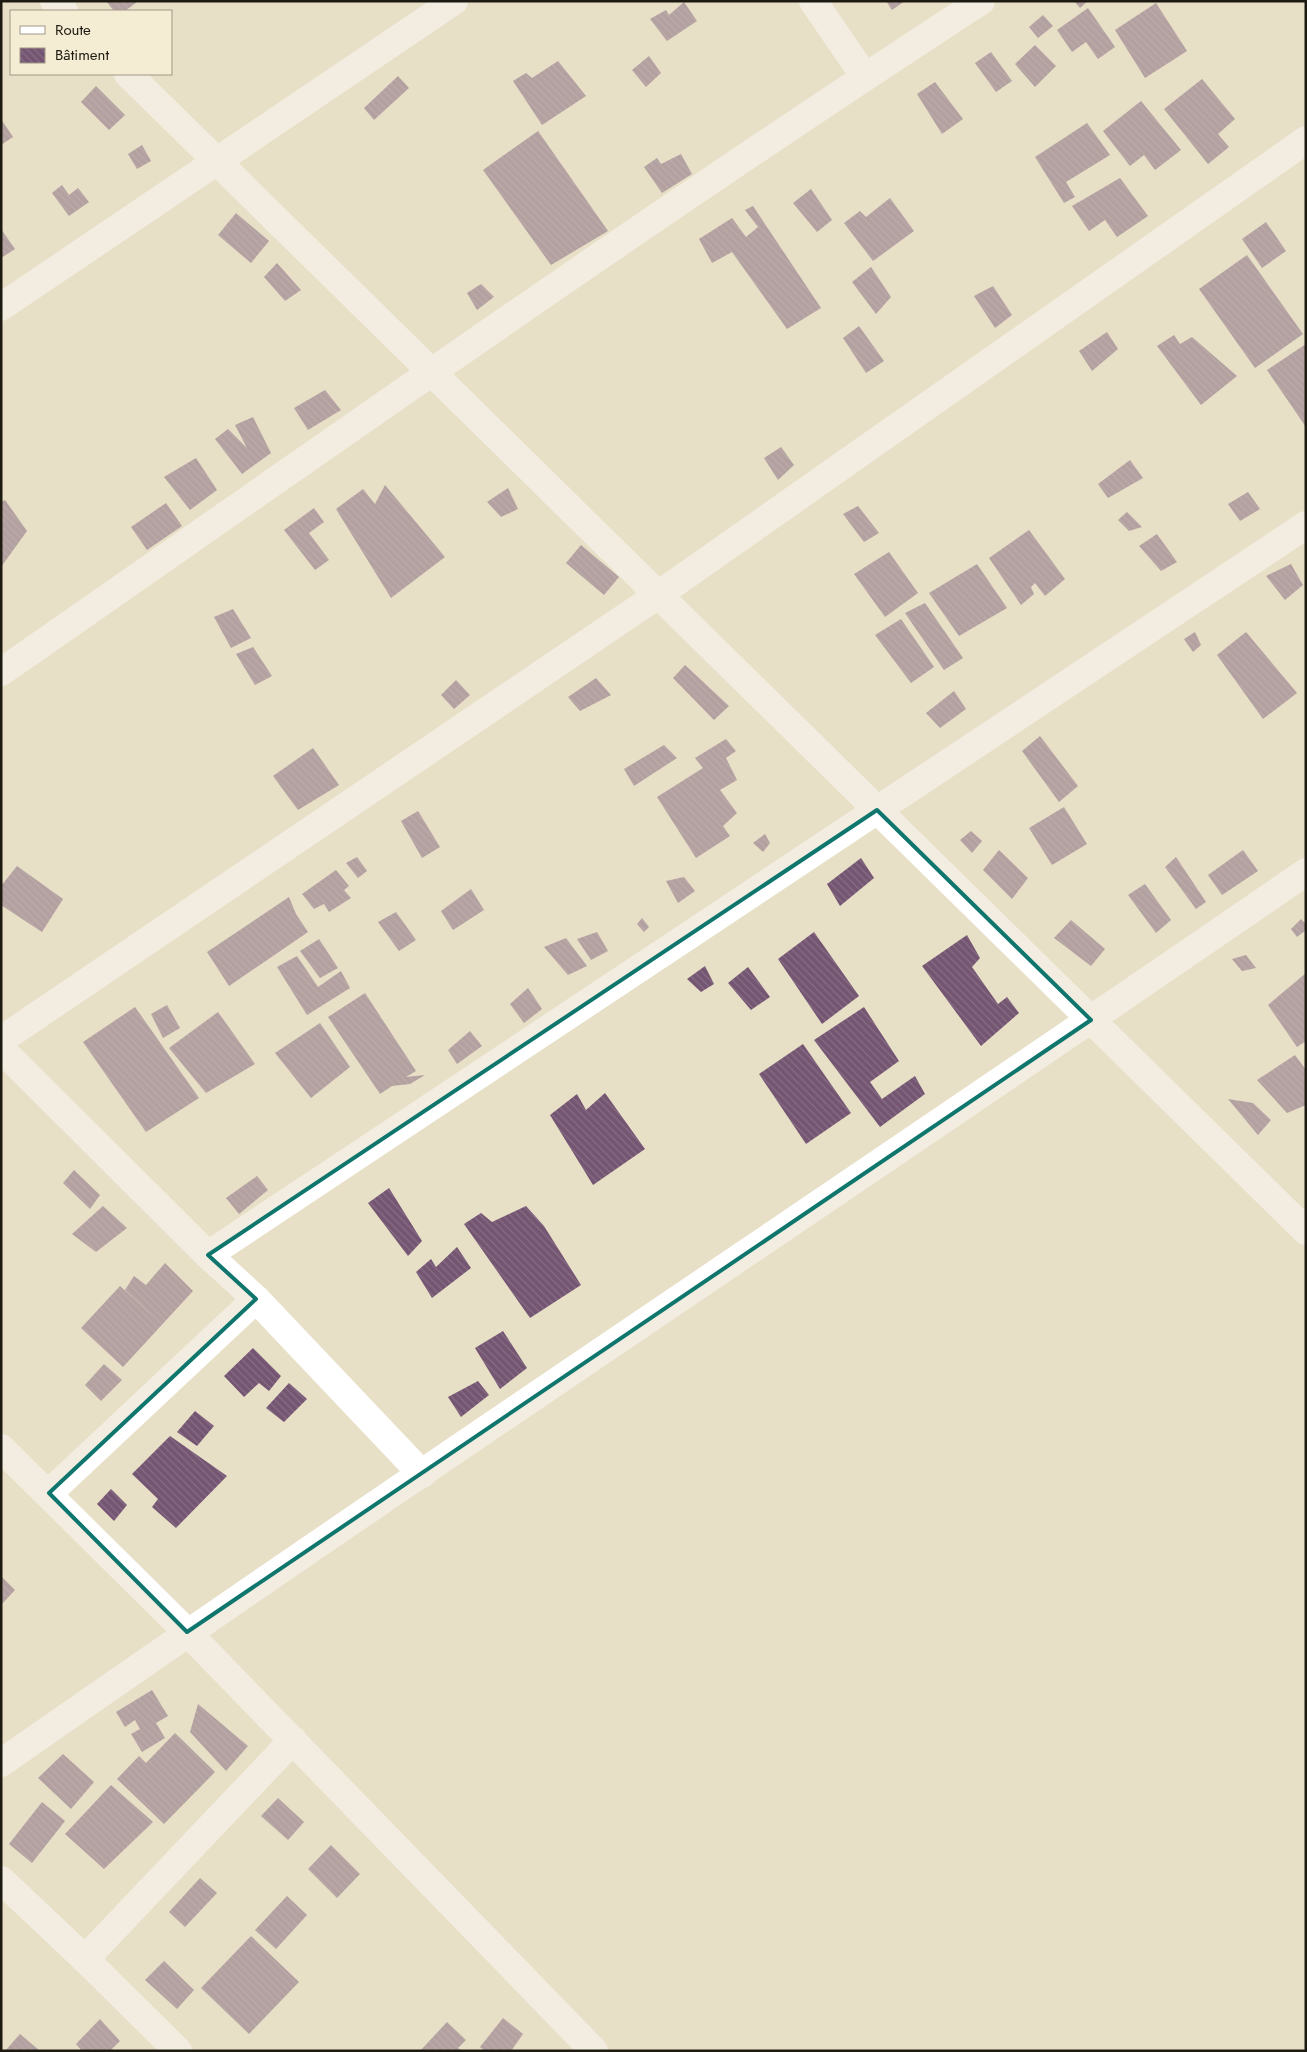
<svg xmlns="http://www.w3.org/2000/svg" width="1307" height="2052" viewBox="0 0 1307 2052" font-family="Jost,sans-serif">
<style>
.building{fill:url(#building-back-hatch)}
.lines{fill:none;stroke-linecap:round;stroke-linejoin:round}
.minor{stroke:#fff;stroke-width:28}
.marked{fill:none;stroke:#0f766e;stroke-width:4;stroke-linejoin:round}
</style>
<defs>
<pattern id="building-back-hatch" width="6" height="6" patternUnits="userSpaceOnUse" patternTransform="scale(1.25)"><rect width="6" height="6" fill="#745572"/><path d="M-1 5l2 2M0 0l6 6M5-1l2 2" fill="none" stroke="#866e84"/></pattern>
</defs>
<rect width="100%" height="100%" fill="#e8dfc7"/>
<g class="building">
<path d="M106 1H136L137 2 125 11H114Z"/>
<path d="M886 1H905L892 10Z"/>
<path d="M1074 1H1088L1080 8Z"/>
<path d="M684 2 697 21 667 41 650 19 666 10 669 15Z"/>
<path d="M1156 3 1187 51 1145 78 1115 30Z"/>
<path d="M1088 8 1115 47 1098 59 1086 42 1072 52 1057 30Z"/>
<path d="M1043 15 1053 26 1038 38 1029 27Z"/>
<path d="M1035 45 1056 66 1035 87 1015 64Z"/>
<path d="M991 52 1012 81 996 92 975 63Z"/>
<path d="M649 56 661 73 646 87 632 70Z"/>
<path d="M558 61 586 96 542 125 513 81 526 73 532 78Z"/>
<path d="M398 76 409 88 374 120 364 108Z"/>
<path d="M1202 79 1235 119 1218 134 1229 147 1208 164 1164 109Z"/>
<path d="M935 82 963 119 942 134 917 94Z"/>
<path d="M96 86 125 115 109 130 81 102Z"/>
<path d="M1141 101 1181 150 1155 170 1144 155 1130 166 1103 131Z"/>
<path d="M1 119 13 137 1 145Z"/>
<path d="M1087 123 1110 155 1066 182 1075 197 1064 203 1035 157Z"/>
<path d="M538 131 608 231 551 265 483 170Z"/>
<path d="M142 145 151 161 137 169 128 154Z"/>
<path d="M681 154 692 174 662 193 644 167 657 158 661 164Z"/>
<path d="M1120 178 1148 216 1117 237 1105 220 1089 231 1072 206Z"/>
<path d="M62 185 69 195 78 188 89 202 69 216 52 193Z"/>
<path d="M811 189 832 220 817 232 793 203Z"/>
<path d="M890 198 914 231 873 261 844 223 860 211 866 217Z"/>
<path d="M753 206 821 308 787 329 732 252 712 263 699 239 732 218 746 237 758 227 745 210Z"/>
<path d="M236 213 269 241 251 263 218 235Z"/>
<path d="M1266 222 1286 251 1262 268 1242 239Z"/>
<path d="M1 229 15 249 1 258Z"/>
<path d="M1247 255 1303 334 1255 368 1199 289Z"/>
<path d="M277 263 301 290 285 301 264 277Z"/>
<path d="M871 267 891 297 876 314 852 282Z"/>
<path d="M481 284 494 297 477 310 467 293Z"/>
<path d="M993 286 1012 315 995 328 974 296Z"/>
<path d="M859 326 884 361 866 373 843 338Z"/>
<path d="M1107 332 1118 349 1092 371 1079 351Z"/>
<path d="M1174 335 1180 344 1192 337 1237 376 1201 405 1157 346Z"/>
<path d="M1306 344V427L1267 370Z"/>
<path d="M325 390 341 410 308 430 294 408Z"/>
<path d="M253 417 271 453 242 474 215 439 228 429 247 448 235 425Z"/>
<path d="M781 447 794 465 778 480 764 458Z"/>
<path d="M196 458 217 490 190 510 164 477Z"/>
<path d="M1130 460 1143 478 1108 498 1098 484Z"/>
<path d="M385 485 445 557 391 598 336 509 363 489 375 504Z"/>
<path d="M508 488 518 509 501 517 487 502Z"/>
<path d="M1248 492 1260 509 1240 521 1228 504Z"/>
<path d="M5 500 27 531 1 567V502Z"/>
<path d="M166 503 182 526 147 550 131 527Z"/>
<path d="M858 506 879 533 864 542 843 514Z"/>
<path d="M314 508 324 522 309 533 329 560 315 570 284 530Z"/>
<path d="M1127 512 1142 527 1129 531 1118 520Z"/>
<path d="M1029 530 1065 579 1045 596 1035 583 1031 587 1034 594 1021 605 989 558Z"/>
<path d="M1157 534 1177 562 1161 571 1139 546Z"/>
<path d="M581 545 619 577 604 595 566 563Z"/>
<path d="M889 552 918 593 885 617 854 574Z"/>
<path d="M977 564 1007 608 959 636 929 593Z"/>
<path d="M1291 564 1303 585 1285 600 1266 576Z"/>
<path d="M925 603 963 658 944 670 905 613Z"/>
<path d="M233 609 251 638 231 648 214 617Z"/>
<path d="M901 619 934 667 911 683 875 635Z"/>
<path d="M1195 632 1201 645 1193 652 1184 639Z"/>
<path d="M1246 632 1297 693 1263 719 1217 655Z"/>
<path d="M253 647 272 676 255 685 236 654Z"/>
<path d="M685 665 729 706 714 720 673 678Z"/>
<path d="M596 678 611 695 580 711 568 697Z"/>
<path d="M456 680 470 695 454 709 441 695Z"/>
<path d="M954 691 966 709 940 728 926 713Z"/>
<path d="M1040 736 1078 786 1059 802 1022 751Z"/>
<path d="M726 739 736 751 726 758 737 780 720 790 737 813 723 826 730 836 696 858 657 797 703 768 695 758Z"/>
<path d="M664 745 677 758 634 786 624 769Z"/>
<path d="M313 748 339 785 298 810 273 776Z"/>
<path d="M1064 807 1087 844 1052 865 1029 828Z"/>
<path d="M418 811 440 847 422 858 401 821Z"/>
<path d="M971 831 982 841 972 853 960 840Z"/>
<path d="M765 834 770 843 763 852 753 843Z"/>
<path d="M999 850 1028 878 1012 899 983 870Z"/>
<path d="M1243 850 1258 871 1222 895 1208 875Z"/>
<path d="M357 857 367 871 358 878 346 863Z"/>
<path d="M1176 857 1206 902 1196 909 1165 867Z"/>
<path d="M861 858 874 878 840 906 827 884Z"/>
<path d="M17 866 63 899 42 932 1 905V886Z"/>
<path d="M336 870 349 886 344 890 351 898 329 912 324 904 314 909 302 894Z"/>
<path d="M684 877 695 891 678 903 666 881Z"/>
<path d="M1145 884 1171 920 1156 933 1128 895Z"/>
<path d="M471 889 484 910 453 930 441 911Z"/>
<path d="M289 897 296 914 308 932 229 986 207 952Z"/>
<path d="M396 912 416 940 399 951 378 922Z"/>
<path d="M642 918 649 927 644 932 637 924Z"/>
<path d="M1301 919 1306 924V930L1297 937 1291 929Z"/>
<path d="M1071 920 1105 949 1091 966 1054 938Z"/>
<path d="M597 932 608 951 591 960 577 939Z"/>
<path d="M814 932 859 996 822 1024 778 959Z"/>
<path d="M967 935 980 958 972 967 998 1004 1007 997 1019 1013 981 1046 922 966Z"/>
<path d="M566 938 587 966 568 975 544 947Z"/>
<path d="M319 939 338 968 320 978 300 951Z"/>
<path d="M1246 955 1256 968 1242 971 1232 959Z"/>
<path d="M297 956 318 987 341 971 350 988 307 1015 277 967Z"/>
<path d="M705 966 714 984 701 992 687 979Z"/>
<path d="M748 967 770 997 751 1010 728 983Z"/>
<path d="M1306 973V1041L1297 1047 1268 1005Z"/>
<path d="M528 988 542 1009 524 1023 510 1004Z"/>
<path d="M365 993 416 1071 406 1077 425 1075 410 1084 392 1086 380 1094 328 1017Z"/>
<path d="M167 1005 180 1028 163 1038 151 1014Z"/>
<path d="M135 1007 199 1098 146 1132 83 1042Z"/>
<path d="M864 1007 899 1061 870 1082 882 1099 915 1076 925 1094 880 1127 814 1040Z"/>
<path d="M218 1012 255 1064 206 1093 169 1048Z"/>
<path d="M320 1023 350 1067 311 1098 275 1053Z"/>
<path d="M470 1031 482 1046 457 1064 448 1050Z"/>
<path d="M803 1044 851 1113 806 1144 759 1074Z"/>
<path d="M1295 1055 1306 1070V1105L1287 1113 1257 1080Z"/>
<path d="M605 1093 645 1149 593 1185 550 1115 577 1094 586 1110Z"/>
<path d="M1228 1099 1253 1103 1271 1120 1258 1135Z"/>
<path d="M74 1170 100 1195 90 1209 63 1183Z"/>
<path d="M257 1176 268 1190 239 1214 226 1198Z"/>
<path d="M389 1188 422 1241 408 1256 368 1203Z"/>
<path d="M103 1206 127 1228 96 1252 72 1234Z"/>
<path d="M526 1206 544 1226 581 1285 530 1318 464 1224 481 1213 492 1222Z"/>
<path d="M457 1247 471 1268 432 1298 416 1272 431 1259 436 1267Z"/>
<path d="M165 1263 193 1291 123 1367 81 1328 120 1286 160 1323 125 1290 134 1276 146 1285Z"/>
<path d="M503 1331 527 1368 500 1389 475 1348Z"/>
<path d="M253 1348 281 1376 269 1391 259 1383 244 1397 224 1376Z"/>
<path d="M104 1364 122 1380 101 1401 85 1385Z"/>
<path d="M478 1381 489 1395 461 1417 448 1397Z"/>
<path d="M289 1383 307 1399 284 1422 266 1408Z"/>
<path d="M195 1411 214 1426 197 1446 177 1432Z"/>
<path d="M170 1436 227 1476 176 1528 152 1507 158 1499 132 1474Z"/>
<path d="M111 1489 127 1505 114 1521 97 1504Z"/>
<path d="M1 1576 15 1590 1 1605Z"/>
<path d="M152 1690 168 1716 156 1723 165 1738 142 1752 131 1734 140 1729 135 1720 125 1727 116 1712Z"/>
<path d="M198 1704 248 1746 226 1771 190 1732Z"/>
<path d="M175 1733 215 1772 164 1824 117 1779 139 1756 146 1763Z"/>
<path d="M63 1754 94 1782 71 1809 38 1778Z"/>
<path d="M111 1785 153 1822 104 1869 65 1834Z"/>
<path d="M278 1798 304 1822 288 1840 261 1816Z"/>
<path d="M42 1802 65 1821 32 1863 9 1844Z"/>
<path d="M331 1845 360 1874 337 1898 308 1869Z"/>
<path d="M200 1878 217 1893 185 1927 169 1912Z"/>
<path d="M287 1896 307 1915 276 1949 255 1930Z"/>
<path d="M251 1936 299 1982 249 2034 201 1988Z"/>
<path d="M164 1961 194 1990 177 2009 145 1980Z"/>
<path d="M503 2018 523 2034 511 2051H485L480 2047Z"/>
<path d="M100 2019 120 2041 110 2051H82L76 2044Z"/>
<path d="M447 2022 466 2040 458 2048 462 2051H420Z"/>
<path d="M20 2034 40 2051H5Z"/>
</g>
<g class="lines">
<g class="minor">
<path d="M54 1 64 11"/>
<path d="M813 1 865 77"/>
<path d="M128 74 1306 1231"/>
<path d="M1 307 454 1"/>
<path d="M1 672C326 446 649 217 981 1"/>
<path d="M1 1040 658 595 1306 140"/>
<path d="M1 1049 208 1255 256 1299 422 1474"/>
<path d="M208 1255 1306 525"/>
<path d="M1 1448 187 1632 594 2051"/>
<path d="M49 1493 256 1299"/>
<path d="M1 1763C433 1461 872 1171 1306 872"/>
<path d="M1 1880 85 1959 178 2051"/>
<path d="M85 1959 293 1740"/>
</g>
</g>
<path d="M0 0H1307V2052H0ZM877 810 1091 1020 187 1632 49 1493 256 1299 208 1255Z" fill="#e8dfc7" fill-opacity=".55" fill-rule="evenodd"/>
<path class="marked" d="M877 810 1091 1020 187 1632 49 1493 256 1299 208 1255Z"/>
<rect width="1307" height="2052" fill="none" stroke="#1d1a11" stroke-width="5"/>
<rect x="10" y="10" width="162" height="65" fill="#f5ecd4" stroke="#9f9886"/>
<rect x="20" y="26" width="25" height="8" fill="#ffffff" stroke="#9f9886"/>
<text x="55" y="35" font-size="15" fill="#1d1a11">Route</text>
<rect x="20" y="48" width="25" height="15" fill="url(#building-back-hatch)" stroke="#9f9886"/>
<text x="55" y="60" font-size="15" fill="#1d1a11">Bâtiment</text>
</svg>
